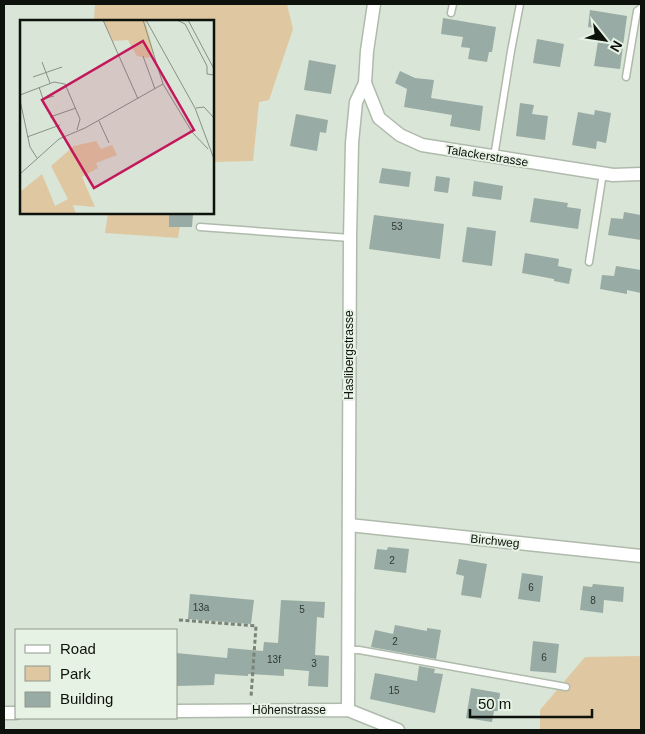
<svg xmlns="http://www.w3.org/2000/svg" width="645" height="734" viewBox="0 0 645 734" font-family="Arial,sans-serif">
<style>
.green{fill:#dfc8a1}
.building{fill:#98aba4}
.lines{fill:none;stroke-linecap:round;stroke-linejoin:round}
.service-casing{stroke:#afbaac;stroke-width:9}
.minor-casing{stroke:#afbaac;stroke-width:15}
.path{stroke:#7a8378;stroke-width:3;stroke-dasharray:4 2.5;stroke-linecap:butt}
.service{stroke:#fff;stroke-width:6}
.minor{stroke:#fff;stroke-width:12}
.labels{text-anchor:middle;dominant-baseline:central;stroke-width:4;stroke-linejoin:round;paint-order:stroke}
.number-label{font-size:10px;fill:#303833}
.street-label{font-size:12px;fill:#0e120d;stroke:#e6f2e3}
.inset-road{fill:none;stroke:#889186;stroke-width:1}
.view{fill:#c2185b;fill-opacity:0.15;stroke:#c2185b;stroke-width:2.5}
.inset-edge{fill:none;stroke:#0e120d;stroke-width:2.5}
</style>
<rect width="100%" height="100%" fill="#d9e5d6"/>
<g class="green">
<path d="M95 4H287L293 29 269 100 259 102 253 161 213 162 212 21H94Z"/>
<path d="M108 213H182L178 238 105 233Z"/>
<path d="M641 656V730H540V710L585 657Z"/>
</g>
<g class="building">
<path d="M590 10 627 16 620 69 594 66 600 29 588 27Z"/>
<path d="M443 18 496 27 492 52H489L487 62 468 59 470 48 461 47 463 37 441 34Z"/>
<path d="M537 39 564 44 560 67 533 63Z"/>
<path d="M309 60 336 65 331 94 304 90Z"/>
<path d="M400 71 415 78 434 80 431 98 483 106 480 131 450 126 452 115 404 107 407 89 395 83Z"/>
<path d="M520 103 534 105 532 114 548 116 545 140 516 136Z"/>
<path d="M595 110 611 113 606 143 597 141 596 149 572 145 578 112 594 115Z"/>
<path d="M296 114 328 120 326 133 320 132 317 151 290 146Z"/>
<path d="M382 168 411 172 409 187 379 183Z"/>
<path d="M436 176 450 178 448 193 434 191Z"/>
<path d="M474 181 503 186 501 200 472 196Z"/>
<path d="M534 198 568 203 567 207 581 209 578 229 530 222Z"/>
<path d="M624 212 641 215V240L608 235 611 218 623 219Z"/>
<path d="M169 214H193L192 227H169Z"/>
<path d="M374 215 444 224 440 259 369 249Z"/>
<path d="M467 227 496 231 492 266 462 262Z"/>
<path d="M525 253 559 259 558 266 572 269 569 284 554 281V279L522 273Z"/>
<path d="M616 266 641 270V293L627 290V294L600 289 602 275 614 276Z"/>
<path d="M388 547 409 549 406 573 374 569 377 549 387 550Z"/>
<path d="M459 559 487 564 481 598 461 595 464 576 456 574Z"/>
<path d="M522 573 543 576 540 602 518 599Z"/>
<path d="M593 584 624 587 623 602 604 600 603 613 580 610 583 586 592 587Z"/>
<path d="M190 594 254 600 251 624 188 619Z"/>
<path d="M281 600 325 602 324 618 317 617 315 655 329 656 328 687 308 686 309 671 284 669V676L248 674V676L215 674 214 685 176 686V653L227 658 228 648 263 651 264 642 278 643Z"/>
<path d="M395 625 427 631V628L441 630 436 659 371 647 375 630 393 634Z"/>
<path d="M533 641 559 644 556 673 530 671Z"/>
<path d="M419 666 435 669 434 673 443 674 435 713 370 699 375 673 417 681Z"/>
<path d="M471 688 500 693 498 711H494L492 722 466 718Z"/>
</g>
<g class="lines">
<g class="service-casing">
<g id="service">
<path d="M451 13 453 4"/>
<path d="M626 77 637 11 641 8"/>
<path d="M494 157 511 51 520 4"/>
<path d="M200 227 350 238"/>
<path d="M589 262 603 173"/>
<path d="M348 650H359L566 687"/>
</g>
</g>
<g class="minor-casing">
<g id="minor">
<path d="M365 83 379 118 400 135 422 145 613 175 641 174"/>
<path d="M349 525 641 556"/>
<path d="M348 710 350 238 352 143 356 102 365 83 367 51 374 4"/>
<path d="M176 711 348 710 398 730"/>
<path d="M4 713H16"/>
</g>
</g>
<path class="path" d="M179 620 256 626 251 697"/>
<use href="#service" class="service"/>
<use href="#minor" class="minor"/>
</g>
<g class="labels">
<g class="number-label">
<text x="397" y="226">53</text>
<text x="392" y="560">2</text>
<text x="531" y="587">6</text>
<text x="593" y="600">8</text>
<text x="201" y="607">13a</text>
<text x="302" y="609">5</text>
<text x="395" y="641">2</text>
<text x="544" y="657">6</text>
<text x="274" y="659">13f</text>
<text x="314" y="663">3</text>
<text x="394" y="690">15</text>
</g>
<g class="street-label">
<text transform="translate(487 156) rotate(9)">Talackerstrasse</text>
<text transform="translate(349 355) rotate(-90)">Haslibergstrasse</text>
<text transform="translate(495 541) rotate(6)">Birchweg</text>
<text x="289" y="710">Höhenstrasse</text>
</g>
</g>
<g transform="translate(20 20)">
<rect width="194" height="194" fill="#d9e5d6"/>
<path d="M83 0H125L134 34 128 38 117 36 108 20 93 21ZM76 121 81 129 92 125 97 135 76 143 78 148 62 157 75 187 53 185 56 194H0V172L22 154 35 186 48 179 31 146 54 126Z" fill="#dfc8a1"/>
<path class="inset-road" d="M83 0 118 79M123 0 143 64 172 112 188 129M126 0 175 88 194 139M157 0 165 4 187 46V54L194 55M168 0 194 49M123 36 135 69M22 42 30 63M13 57 42 47M19 67 23 79 34 76M0 75 34 62 45 64 60 99 57 110M0 80 10 127 17 138M176 88 184 87 194 98M30 97 56 88M79 101 89 123M7 117 40 105M0 154 39 119 65 108 143 64"/>
<path class="view" d="M123 21 174 110 74 168 22 80Z"/>
<rect width="194" height="194" class="inset-edge"/>
</g>
<rect width="645" height="734" fill="none" stroke="#0e120d" stroke-width="10"/>
<rect x="15" y="629" width="162" height="90" fill="#e6f2e3" stroke="#90988d"/>
<rect x="25" y="645" width="25" height="8" fill="#ffffff" stroke="#90988d"/>
<text x="60" y="654" font-size="15" fill="#0e120d">Road</text>
<rect x="25" y="666" width="25" height="15" fill="#dfc8a1" stroke="#90988d"/>
<text x="60" y="679" font-size="15" fill="#0e120d">Park</text>
<rect x="25" y="692" width="25" height="15" fill="#98aba4" stroke="#90988d"/>
<text x="60" y="704" font-size="15" fill="#0e120d">Building</text>
<g transform="translate(605 40) rotate(120)" stroke="#e6f2e3" stroke-width="4" paint-order="stroke">
<path d="M0-4L9 19L0 12L-9 19Z" fill="#0e120d"/>
<text y="-8" font-size="14" font-weight="bold" text-anchor="middle" fill="#0e120d">N</text>
</g>
<path d="M470 709v8h122v-8" fill="none" stroke="#0e120d" stroke-width="2.5"/>
<text x="478" y="709" font-size="15" fill="#0e120d" stroke="#e6f2e3" stroke-width="4" paint-order="stroke">50 m</text>
</svg>
